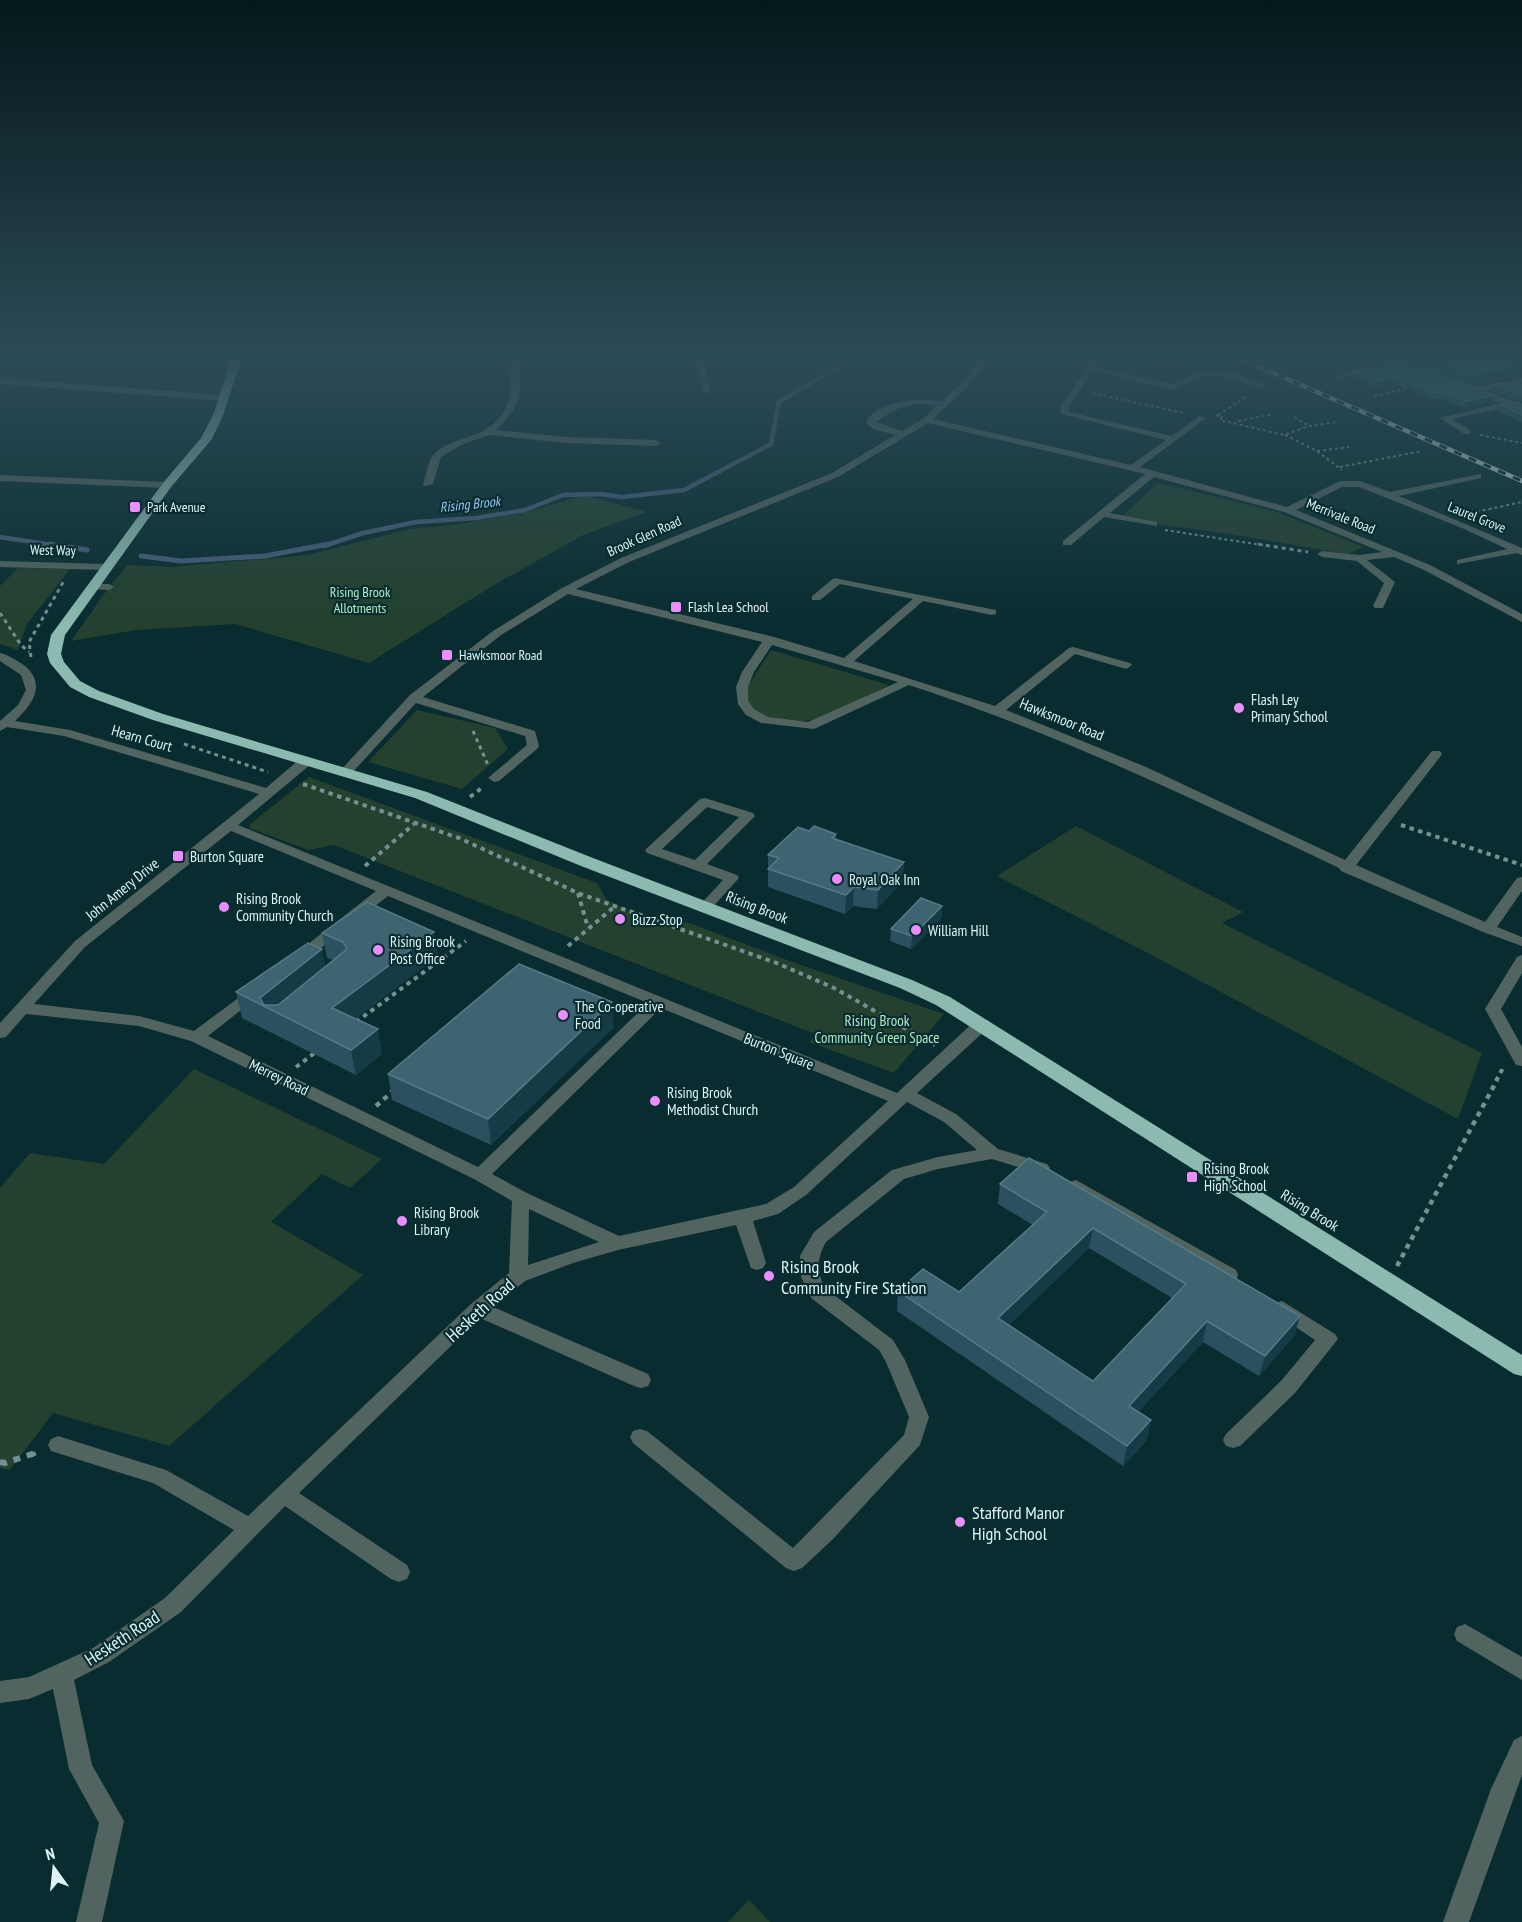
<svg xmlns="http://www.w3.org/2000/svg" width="1522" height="1922" viewBox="0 0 1522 1922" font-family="'PT Sans Narrow',sans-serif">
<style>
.green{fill:#23412e}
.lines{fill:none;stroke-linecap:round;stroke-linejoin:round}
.stream-far1{stroke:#455d77;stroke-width:4.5}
.stream{stroke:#455d77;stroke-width:5}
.path-far4{stroke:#739193;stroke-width:2;stroke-dasharray:3 3;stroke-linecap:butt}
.path-far3{stroke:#739193;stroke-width:3;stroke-dasharray:4 4;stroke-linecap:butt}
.path-far2{stroke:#739193;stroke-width:4;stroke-dasharray:4.5 4.5;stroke-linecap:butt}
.path-far1{stroke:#739193;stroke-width:4.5;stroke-dasharray:5 5;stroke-linecap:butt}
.path{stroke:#739193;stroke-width:6;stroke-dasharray:7 7;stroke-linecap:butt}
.minor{fill:#526460;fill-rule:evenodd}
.highway{fill:#8cbab0;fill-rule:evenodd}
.rail-casing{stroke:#bed8da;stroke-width:4.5}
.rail{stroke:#082c2f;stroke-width:3;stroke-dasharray:8;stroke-linecap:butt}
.wall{fill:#2b5160;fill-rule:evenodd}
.shaded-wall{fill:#153b46}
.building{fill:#3e6371;stroke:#577a86;stroke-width:1.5;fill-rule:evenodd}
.poi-dot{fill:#ea8dfd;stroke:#082c2f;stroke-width:2}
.labels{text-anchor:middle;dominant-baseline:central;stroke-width:4.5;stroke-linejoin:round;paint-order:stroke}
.far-water-label{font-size:14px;font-style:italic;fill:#98c4f3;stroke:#082c2f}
.far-poi-label{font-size:14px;fill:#ddf5f7;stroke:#082c2f;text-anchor:start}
.far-street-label{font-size:14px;fill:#ddf5f7;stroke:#082c2f}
.far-park-label{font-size:14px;fill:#b0ecc4;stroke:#082c2f}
.poi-label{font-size:15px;fill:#ddf5f7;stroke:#082c2f;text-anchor:start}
.street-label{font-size:15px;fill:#ddf5f7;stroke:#082c2f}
.park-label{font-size:15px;fill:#b0ecc4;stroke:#082c2f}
.near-poi-label{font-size:18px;fill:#ddf5f7;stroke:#082c2f;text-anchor:start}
.near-street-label{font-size:18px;fill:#ddf5f7;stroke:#082c2f}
</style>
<rect width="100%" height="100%" fill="#082c2f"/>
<g class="green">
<path d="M1158 483 1274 511 1364 547 1347 554 1217 532 1119 519Z"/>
<path d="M584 495 647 512 583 535 494 585 369 663 235 624 136 630 71 641 109 587 128 565 170 567 308 555 410 529 451 525 520 514Z"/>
<path d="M18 568 70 569 27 624 18 650 0 644V586Z"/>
<path d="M771 650 889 685C852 704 813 731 770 719 763 717 756 711 749 707L746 689Z"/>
<path d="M417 710 495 728 508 749 462 789 368 762Z"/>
<path d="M309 777 597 883 606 899 655 924 668 915 795 963 944 1014 894 1073 809 1042 815 1034 334 845 309 850 251 829 249 825Z"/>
<path d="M1076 826 1243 912 1222 923 1482 1053 1458 1119 1148 953 997 876Z"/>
<path d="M194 1069 382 1159 350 1188 322 1174 271 1222 363 1275 169 1446 53 1413 10 1470 0 1468V1188L30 1153 104 1164Z"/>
<path d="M749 1900 770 1922H728Z"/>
</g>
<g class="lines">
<g class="stream-far1">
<path d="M0 537 59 546"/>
<path d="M324 546 363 533 416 522 476 518 525 510 563 495 600 494 622 497 684 490 771 444 779 402 842 365 848 356"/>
</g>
<g class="stream">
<path d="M49 544 87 550"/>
<path d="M141 556 181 561 265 556 329 544"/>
</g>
<g class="path-far4">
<path d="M1130 356 1153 360 1161 356"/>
<path d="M1301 356 1328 367"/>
<path d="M1153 360 1179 367"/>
<path d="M1092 393 1184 413"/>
<path d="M1374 396 1410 388"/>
<path d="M1216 415 1222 417 1220 420 1284 435 1309 426 1337 422"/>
<path d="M1218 415 1247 396"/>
<path d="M1294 417 1309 426"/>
<path d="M1238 421 1274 414"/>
<path d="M1285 435 1317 451 1342 470"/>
<path d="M1480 435 1522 443"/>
<path d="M1317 451 1349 447"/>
<path d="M1340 467 1422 451"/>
<path d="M1471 513 1522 502"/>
<path d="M1165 530 1268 546"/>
</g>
<g class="path-far3">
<path d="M1258 544 1308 552"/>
<path d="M0 613 21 645 29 652"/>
<path d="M31 657 29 642 65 579"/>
<path d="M473 731 488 765"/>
<path d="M184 744 268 772"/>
</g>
<g class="path-far2">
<path d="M303 784 459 838 578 893 779 964 834 988 935 1045"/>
<path d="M470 797 483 787"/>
<path d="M1401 825 1522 865"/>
<path d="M365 866 414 824"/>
<path d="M578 893 588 928"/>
<path d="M568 946 614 907"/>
<path d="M356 1022 466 941"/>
<path d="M296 1067 316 1052"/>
<path d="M1496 1081 1504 1066"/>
</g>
<g class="path-far1">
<path d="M376 1106 393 1091"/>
<path d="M1397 1266 1497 1080"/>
<path d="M31 1455 39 1452"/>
</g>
<path class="path" d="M0 1462 5 1463 35 1453"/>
<g class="minor">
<path d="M509 356H517C522 391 523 405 496 430L566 437 656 440 661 443 656 446 566 443 489 435 463 444 441 457 433 484 425 486 423 484C426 476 428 460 434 454 449 440 469 439 485 430 514 412 513 385 509 356Z"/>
<path d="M694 356H702L711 394 704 392Z"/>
<path d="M984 356H992L967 387 933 419 1131 465 1166 440 1061 414 1060 408 1093 356H1101L1095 367 1171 384 1194 374 1217 370 1240 375 1266 385 1262 388 1217 375 1200 377 1172 390 1092 371 1068 408 1069 412 1172 436 1199 416 1206 418 1140 467 1287 507 1340 481H1360L1390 492 1481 474V478L1399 496 1522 548V555L1517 553 1457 564V560L1507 549 1462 528 1359 487H1342L1296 510 1430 565 1522 614V622L1422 569 1394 557 1367 560 1395 582 1383 608H1375L1373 606 1384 583 1357 561 1322 557 1317 554 1322 551 1360 555 1382 552 1284 512 1154 477 1110 513 1157 522V526L1104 517 1071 545H1063V541L1145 474 928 423 838 477 629 562 576 589 774 637 844 658 913 599 840 584 820 600H812V596L834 578 996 610V614L992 615 923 601 854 661 995 706 1069 648 1073 647 1130 663 1132 665 1126 669 1075 654 1006 710 1146 767 1345 860 1432 751H1440L1442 754 1440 757 1356 865 1485 922 1517 878 1522 877V891L1497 927 1522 937V946L1483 932 1341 871 1339 868C1198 801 1058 734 909 685L814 729 761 723 746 715 738 704 736 687 742 672 762 642 568 594 501 635 423 697 535 731 539 746 537 749 499 781 494 782 488 778 527 745 525 736 416 703 350 775H340L339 772 410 695 493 631 562 588 621 558 832 473 895 435 873 429 866 423C874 400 922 398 942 401L961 383ZM914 404 937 405 924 418 902 431 876 422 894 410ZM772 645 898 682 808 722 768 717 754 709 748 701V687L754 672Z"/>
<path d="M1380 356H1390L1418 368 1411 370Z"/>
<path d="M1373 365 1377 368 1376 370 1338 379 1334 376Z"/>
<path d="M0 378 224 395 228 398 224 401 0 384Z"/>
<path d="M1522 378V384L1481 391 1522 403V409L1511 406 1452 419 1470 430V434H1464L1440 418 1501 403 1473 394 1469 392V388Z"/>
<path d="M0 475 167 482 172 485 167 488 0 481Z"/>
<path d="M0 561 106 564 111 567 106 570 0 567Z"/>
<path d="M92 584H109L114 587 109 590 88 589V585Z"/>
<path d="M0 653C9 655 18 661 25 666 47 685 32 705 15 721L70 730 266 788 301 758H311L312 761 311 764 238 825 897 1093 976 1020H988L990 1024 988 1028 917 1093 956 1114 998 1149 1047 1164 1050 1168 1047 1172 1041 1174 992 1159 938 1169 904 1179 826 1242C817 1258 816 1271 825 1288L893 1340 905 1360 929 1417 920 1445 832 1540 802 1568 794 1571 786 1568 633 1443 630 1437 633 1431 640 1429 647 1431 793 1548 904 1435 909 1417 886 1362 879 1350 811 1298 801 1277 800 1256 814 1232 892 1170 938 1157 977 1150 944 1122 907 1102 806 1195 778 1214 753 1221 766 1263 763 1268 757 1270 751 1268 736 1225 618 1250 573 1263 525 1281 493 1307 648 1374 651 1380 648 1386 641 1388 634 1386 480 1318 299 1493 407 1565 410 1572 407 1579 399 1582 391 1579 285 1506 181 1612 109 1662 74 1680 92 1765 124 1821 102 1922H76L99 1823 69 1769 53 1689 29 1699 0 1703V1681L29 1677 93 1648 165 1598 234 1530 153 1483 51 1451 48 1445 51 1439 58 1436 166 1470 248 1516 471 1304 509 1273 512 1201 474 1179 191 1041 139 1026 26 1014 6 1037 0 1038V1023L75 941 259 794 64 736 7 727 0 731V721L18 705 26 690 21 675 0 661ZM231 831 376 891 294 955 292 958 294 961H304L388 896 648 1003 478 1167 208 1036 259 996 262 993 259 990H249L194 1031 139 1016 34 1004 85 947ZM661 1008 888 1101 794 1187 766 1204 619 1236 527 1193 492 1174ZM529 1209 599 1242 528 1265Z"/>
<path d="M705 798 753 813 755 816 707 864 737 875 739 878 710 910 705 911 698 907 723 880 647 853 645 850 700 799ZM707 807 739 817 695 860 662 849Z"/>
<path d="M1522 955V973L1501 1009 1522 1047V1066L1516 1065 1485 1009 1517 957Z"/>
<path d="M1076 1180 1236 1270 1238 1275 1236 1280 1229 1282 1222 1280 1070 1190 1067 1186 1070 1182Z"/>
<path d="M1282 1301 1335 1334 1338 1339 1295 1393 1240 1446 1233 1448 1226 1446 1223 1440 1226 1434 1281 1381 1315 1340 1275 1313 1273 1308 1275 1303Z"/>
<path d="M1465 1624 1522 1657V1680L1457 1641 1454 1634 1457 1627Z"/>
<path d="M1522 1736V1775L1469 1922H1443L1491 1789 1514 1740Z"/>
</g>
<path class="highway" d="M232 356H242L224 413 212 439 171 487 65 635 61 654 64 662 80 681 99 691 163 714 427 792 593 858 912 980 950 997 1522 1355V1376L1514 1374 936 1005 900 988 581 866 415 798 153 720 89 697 70 687 50 663 47 654 51 635 163 483 201 438 214 413Z"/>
<g class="rail-casing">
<path id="rail" d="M1234 356 1522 481"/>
</g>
<use href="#rail" class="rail"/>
</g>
<g class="wall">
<path d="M1304 356H1386L1385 361 1341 372Z"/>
<path d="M1395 356H1490L1517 367 1514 377 1472 385Z"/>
<path d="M1400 361 1496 395 1494 402 1464 408 1445 400 1431 399 1395 384 1377 388 1354 378 1356 371Z"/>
<path d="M1522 381V402L1492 392 1493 385Z"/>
<path d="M1522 404V422L1498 411 1500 405Z"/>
<path d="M809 831 836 834V840L904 862 903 881 877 909 853 906 845 914 768 887V855Z"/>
<path d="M942 906 941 919 911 949 890 941 891 929Z"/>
<path d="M322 933 438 956 356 1018 382 1054 356 1075 242 1018 236 992 325 966 333 960 327 958Z"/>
<path d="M614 1027 491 1145 392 1100 388 1074Z"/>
<path d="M1000 1184 1300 1316 1294 1336 1259 1376 1203 1342 1138 1412 1147 1440 1123 1466 897 1311 898 1291 959 1292 1033 1225 998 1204ZM1089 1248 1172 1298 1093 1381 1009 1325Z"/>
</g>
<g class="shaded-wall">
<path d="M1374 356H1386L1385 361 1341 372 1343 363Z"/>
<path d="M1517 367 1514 377 1472 385 1475 374Z"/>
<path d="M1397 377 1395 384 1377 388 1378 381Z"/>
<path d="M1496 395 1494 402 1464 408 1466 401Z"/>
<path d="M904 862 903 881 877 909 878 890Z"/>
<path d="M854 887 853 906 845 914 846 895Z"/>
<path d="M942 906 941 919 911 949 912 936Z"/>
<path d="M434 932 438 956 337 1033 332 1008Z"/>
<path d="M322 949 327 974 278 1013 262 1005 260 998Z"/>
<path d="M612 1002 614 1027 491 1145 488 1119Z"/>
<path d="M378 1029 382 1054 356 1075 351 1050Z"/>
<path d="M1093 1228 1089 1248 995 1338 998 1318Z"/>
<path d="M1300 1316 1294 1336 1259 1376 1265 1356Z"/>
<path d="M1207 1321 1203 1342 1125 1426 1129 1406Z"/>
<path d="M1151 1420 1147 1440 1123 1466 1127 1446Z"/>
</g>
<g class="building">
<path d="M1325 356H1374L1343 363Z"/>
<path d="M1425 356H1490L1517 367 1475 374Z"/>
<path d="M1400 361 1496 395 1466 401 1447 393 1432 392 1397 377 1378 381 1356 371Z"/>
<path d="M1522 381V395L1493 385Z"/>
<path d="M1513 402 1522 404V415L1500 405Z"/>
<path d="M814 826 836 834 832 838 904 862 878 890 854 887 846 895 768 869 779 858 768 855 798 827 809 831Z"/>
<path d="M921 898 942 906 912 936 891 929Z"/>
<path d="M367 902 434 932 332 1008 378 1029 351 1050 236 992 308 943 322 949 260 998 264 1005H278L347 949 343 942 322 933Z"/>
<path d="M519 964 612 1002 488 1119 388 1074Z"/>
<path d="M1029 1158 1300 1316 1265 1356 1207 1321 1129 1406 1151 1420 1127 1446 898 1291 923 1269 959 1292 1047 1212 1000 1184ZM1093 1228 1186 1284 1093 1381 998 1318Z"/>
</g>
<linearGradient id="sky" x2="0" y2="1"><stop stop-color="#04181a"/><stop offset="0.57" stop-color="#2c4b58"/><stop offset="1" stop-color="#2c4b58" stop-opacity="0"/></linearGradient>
<rect width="1522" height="625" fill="url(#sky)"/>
<g class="poi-dot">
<rect x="129" y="501" width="12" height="12" rx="3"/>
<rect x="670" y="601" width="12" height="12" rx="3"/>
<rect x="441" y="649" width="12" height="12" rx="3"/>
<circle cx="1239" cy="708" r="6"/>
<rect x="172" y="850" width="12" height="12" rx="3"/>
<circle cx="837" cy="879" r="6"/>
<circle cx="224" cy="907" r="6"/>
<circle cx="620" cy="919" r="6"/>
<circle cx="916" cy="930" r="6"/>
<circle cx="378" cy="950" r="6"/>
<circle cx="563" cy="1015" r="6"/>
<circle cx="655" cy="1101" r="6"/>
<rect x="1186" y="1171" width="12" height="12" rx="3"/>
<circle cx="402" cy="1221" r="6"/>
<circle cx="769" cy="1276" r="6"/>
<circle cx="960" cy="1522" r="6"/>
</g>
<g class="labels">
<g class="far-water-label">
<text transform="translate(470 504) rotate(-6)">Rising Brook</text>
</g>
<g class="far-poi-label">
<text x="147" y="507">Park Avenue</text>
<text x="688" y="607">Flash Lea School</text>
<text x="459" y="655">Hawksmoor Road</text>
</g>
<g class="far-street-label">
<text transform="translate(1341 516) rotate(22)">Merrivale Road</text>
<text transform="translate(1477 517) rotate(22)">Laurel Grove</text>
<text transform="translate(644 536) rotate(-24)">Brook Glen Road</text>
<text transform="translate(53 550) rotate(1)">West Way</text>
</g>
<g class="far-park-label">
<text x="360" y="592">Rising Brook<tspan x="360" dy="16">Allotments</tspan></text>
</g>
<g class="poi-label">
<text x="1251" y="699">Flash Ley<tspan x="1251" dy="17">Primary School</tspan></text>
<text x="190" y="856">Burton Square</text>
<text x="849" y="879">Royal Oak Inn</text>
<text x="236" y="898">Rising Brook<tspan x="236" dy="17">Community Church</tspan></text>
<text x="632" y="919">Buzz Stop</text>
<text x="928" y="930">William Hill</text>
<text x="390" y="941">Rising Brook<tspan x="390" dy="17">Post Office</tspan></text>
<text x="575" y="1006">The Co-operative<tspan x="575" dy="17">Food</tspan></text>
<text x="667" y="1092">Rising Brook<tspan x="667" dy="17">Methodist Church</tspan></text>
<text x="1204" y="1168">Rising Brook<tspan x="1204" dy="17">High School</tspan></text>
<text x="414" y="1212">Rising Brook<tspan x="414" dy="17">Library</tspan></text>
</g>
<g class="street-label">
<text transform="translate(1062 719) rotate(22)">Hawksmoor Road</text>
<text transform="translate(142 738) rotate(16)">Hearn Court</text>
<text transform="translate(122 889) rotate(-39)">John Amery Drive</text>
<text transform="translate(757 907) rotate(21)">Rising Brook</text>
<text transform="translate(779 1051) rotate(22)">Burton Square</text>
<text transform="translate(279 1077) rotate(26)">Merrey Road</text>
<text transform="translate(1310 1210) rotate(32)">Rising Brook</text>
</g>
<g class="park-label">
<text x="877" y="1020">Rising Brook<tspan x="877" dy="17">Community Green Space</tspan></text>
</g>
<g class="near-poi-label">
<text x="781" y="1266">Rising Brook<tspan x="781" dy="21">Community Fire Station</tspan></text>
<text x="972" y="1512">Stafford Manor<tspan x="972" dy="21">High School</tspan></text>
</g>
<g class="near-street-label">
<text transform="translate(480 1310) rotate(-42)">Hesketh Road</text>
<text transform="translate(122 1638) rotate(-33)">Hesketh Road</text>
</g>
</g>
<g transform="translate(54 1868) rotate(345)" stroke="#082c2f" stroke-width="4.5" paint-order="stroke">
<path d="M0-4.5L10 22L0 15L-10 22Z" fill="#ddf5f7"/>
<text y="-9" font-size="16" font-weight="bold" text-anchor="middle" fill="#ddf5f7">N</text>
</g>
</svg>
